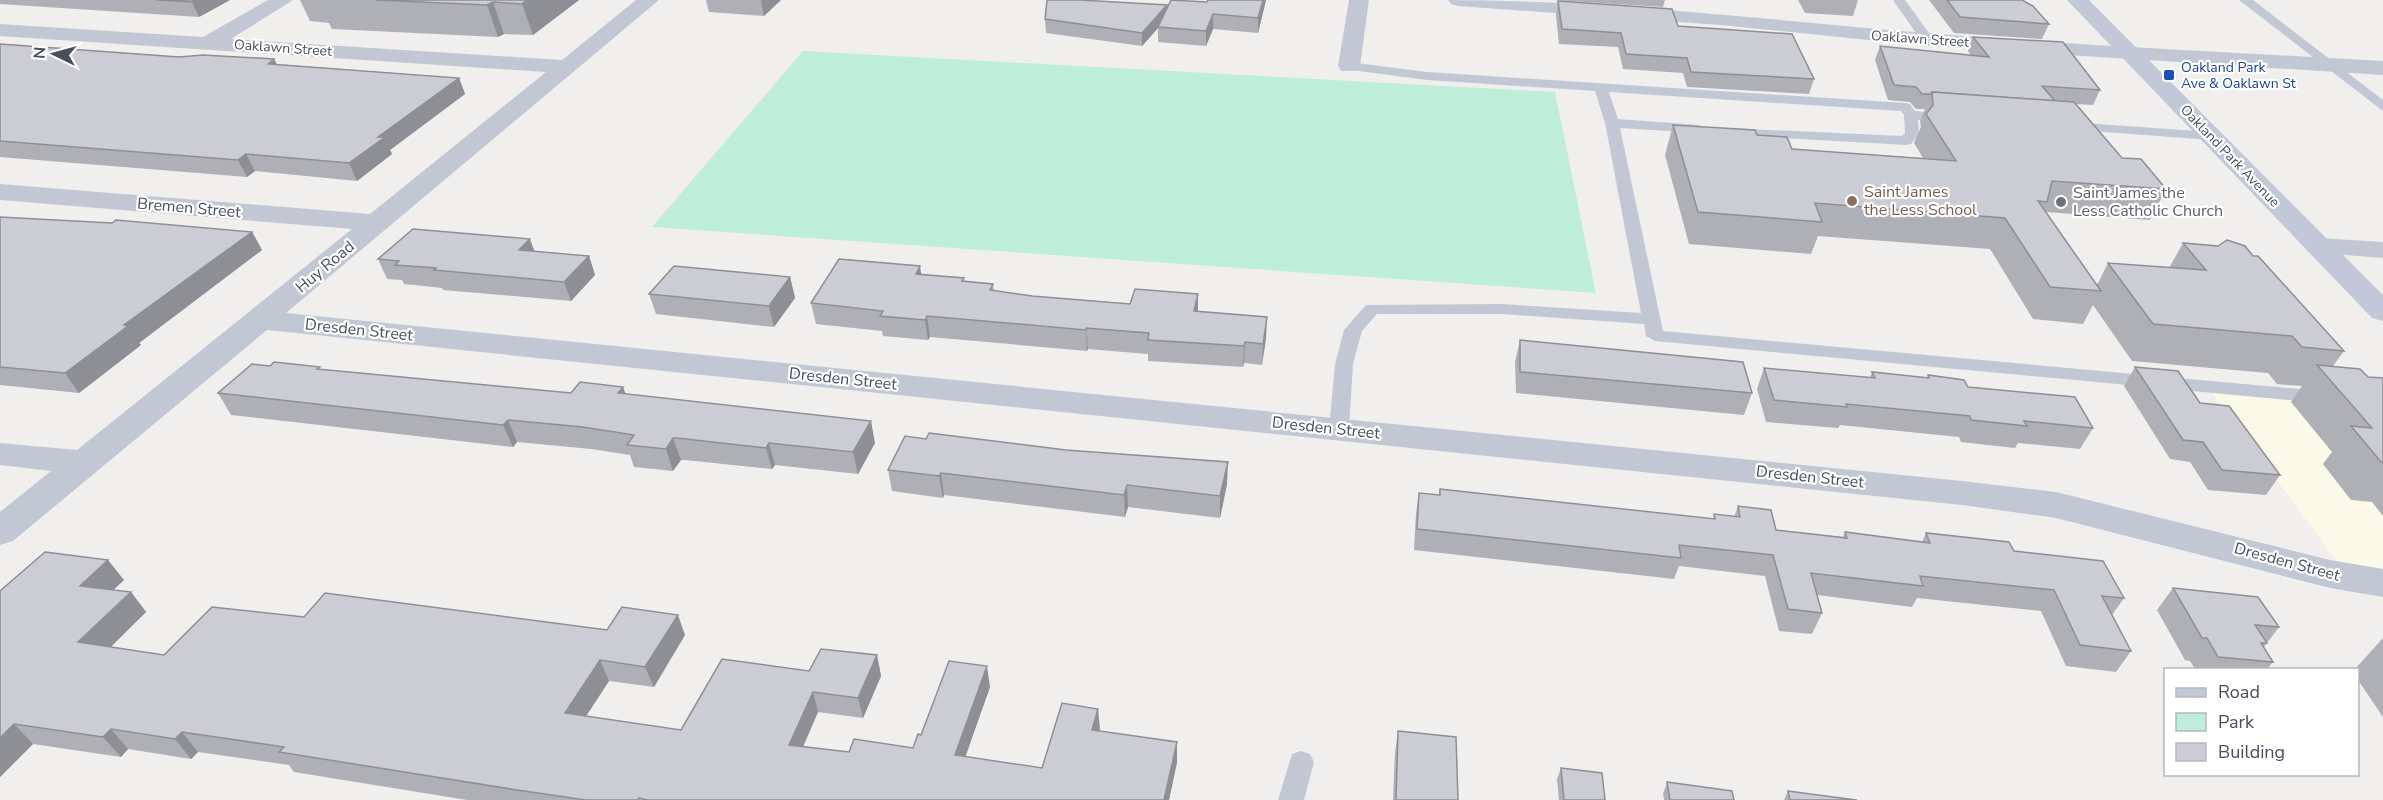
<svg xmlns="http://www.w3.org/2000/svg" width="2383" height="800" viewBox="0 0 2383 800" font-family="'Nunito Sans',sans-serif">
<style>
.commercial{fill:#fbfae8}
.green{fill:#beeeda}
.lines{fill:none;stroke-linecap:round;stroke-linejoin:round}
.service{fill:#c2c8d3;fill-rule:evenodd}
.minor{fill:#c2c8d3;fill-rule:evenodd}
.secondary{fill:#c1c8d7;fill-rule:evenodd}
.wall{fill:#afafb6}
.shaded-wall{fill:#8e8f94}
.building{fill:#cbccd4;stroke:#8e8f94;stroke-width:1.5}
.transit-dot{fill:#1a4fb4;stroke:#fff;stroke-width:2}
.education-dot{fill:#8d6e63;stroke:#fff;stroke-width:2}
.worship-dot{fill:#6b7280;stroke:#fff;stroke-width:2}
.labels{text-anchor:middle;dominant-baseline:central;stroke-width:4.5;stroke-linejoin:round;paint-order:stroke}
.far-street-label{font-size:14px;fill:#474e5c;stroke:#fff}
.far-transit-label{font-size:14px;fill:#164399;stroke:#fff;text-anchor:start}
.education-label{font-size:16px;fill:#785e54;stroke:#fff;text-anchor:start}
.worship-label{font-size:16px;fill:#5b616d;stroke:#fff;text-anchor:start}
.street-label{font-size:16px;fill:#474e5c;stroke:#fff}
</style>
<rect width="100%" height="100%" fill="#f1efee"/>
<path class="commercial" d="M2206 385 2383 401V590L2354 584Z"/>
<path class="green" d="M803 51 1555 92 1596 293 652 227Z"/>
<g class="lines">
<g class="service">
<path d="M1893 0H1905L1934 40 1933 43H1923Z"/>
<path d="M2239 0H2253L2383 100V111Z"/>
<path d="M1349 62 1427 72 1905 103 1910 104 1915 111 1953 114 1955 117 1948 121 1918 120 1919 134 1911 144 1906 145 1731 135 1724 131 1726 128 1902 136 1905 133 1904 115 1901 111 1609 92 1618 119 1699 125 1706 129 1699 133 1620 128 1663 331 2321 391 2328 393 2331 397 2328 401 2321 403 1655 341 1646 336 1644 324 1502 314H1377L1362 331 1353 364 1349 429 1346 434H1332L1329 429 1335 364 1344 330 1366 305 1502 304 1641 313 1605 123 1595 91 1427 80 1344 69V63Z"/>
<path d="M2070 122 2211 132 2218 136 2211 140 2065 129 2063 126 2065 123Z"/>
<path d="M1301 751 1310 754 1314 762 1304 800H1278L1292 754Z"/>
</g>
<g class="minor">
<path d="M268 0H293L231 39 562 60 636 0H659L286 313 1962 481 2056 492 2330 560 2383 569V597L2330 588 2056 518 1962 505 267 330 13 541 0 545V512L51 471 0 465V443L77 450 352 229 0 200V184L370 214 546 72 0 36V24L203 37Z"/>
<path d="M1349 0H1369L1360 66 1357 71H1341L1338 66Z"/>
<path d="M1448 0C1609 0 1767 20 1927 33 2078 46 2231 52 2383 61V75L1928 46 1721 25 1458 6 1451 4Z"/>
<path d="M2318 238 2383 242V258L2308 252 2304 246 2308 240Z"/>
</g>
<path class="secondary" d="M2067 0H2089L2383 295V321L2372 318Z"/>
</g>
<g class="wall">
<path d="M0 0H230L199 17 0 4Z"/>
<path d="M300 0H579L533 35 504 34 498 37 332 29 329 23 310 21Z"/>
<path d="M706 0H781L764 16 709 12Z"/>
<path d="M1208 0H1266L1258 33 1213 29 1206 46 1158 42V28L1142 46 1046 33 1045 19 1167 7 1207 2Z"/>
<path d="M1554 0H1665L1663 7Z"/>
<path d="M1798 0H1858L1853 16 1805 13Z"/>
<path d="M1929 0H2022L2049 24 2042 39 1954 33Z"/>
<path d="M1558 1 1678 26 1814 79 1809 94 1687 87 1683 73 1623 69 1618 47 1559 44 1556 15Z"/>
<path d="M1973 37 2100 90 2093 105 2075 104 2122 158 2166 189 2150 220 2046 212 2097 285 2108 263 2169 268 2183 243 2344 351 2333 366 2368 377 2383 378V516L2372 502 2351 500 2323 464 2332 452 2291 402 2302 386 2277 384 2268 373 2132 361 2093 305 2083 324 2033 319 1990 249 1818 236 1811 254 1689 244 1665 155 1673 125 1757 135 1792 149 1923 158 1914 143 1921 127 1920 121 1925 109H1916L1910 102 1888 100 1875 60 1880 46 1971 55 1968 51Z"/>
<path d="M0 44 179 57 274 59 277 64 459 78 465 94 390 150 392 154 357 181 255 171 247 177 0 157Z"/>
<path d="M0 217 252 232 262 250 139 343 141 345 79 393 0 385Z"/>
<path d="M534 251 589 256 595 275 571 301 443 290 442 288 404 284 402 280 387 279 378 259Z"/>
<path d="M921 275 964 281 993 284 994 291 1032 296 1130 304 1198 294V311L1266 338 1262 365 1244 363 1243 367 1148 361V354L1088 349 1087 351 930 337 928 340 883 336 882 331 816 324 811 303Z"/>
<path d="M790 277 795 298 774 327 656 314 649 294Z"/>
<path d="M1520 340 1752 393 1744 415 1516 393 1515 362Z"/>
<path d="M2135 367 2200 403 2280 475 2266 495 2208 490 2190 462 2170 459 2124 386Z"/>
<path d="M1764 368 1870 377 1872 372 1927 378 1928 375 1968 387 2093 428 2080 449 2018 443 2015 448 1961 442 1959 437 1840 425 1838 428 1766 422 1757 389Z"/>
<path d="M321 369 571 393 626 394 875 443 858 474 775 465 772 469 685 460H681L673 471 634 467 630 455 591 449 517 442 513 447 231 415 218 393Z"/>
<path d="M888 470 1227 484 1220 518 1128 507 1125 517 944 495 943 498 892 491Z"/>
<path d="M1440 489 1713 519 1714 514 1734 517 1738 506 1776 530 1843 537 1845 532 1922 542 1926 533 2014 551 2124 598 2112 615 2131 651 2116 672 2066 666 2041 611 1917 598 1912 607 1817 595 1822 613 1812 634 1779 631 1765 576 1679 566 1674 579 1414 550 1416 513 1419 493 1439 495Z"/>
<path d="M45 552 124 580 113 590 131 592 146 612 111 647 164 655 304 617 607 630 685 635 654 687 609 681 586 716 681 730 809 671 877 655 881 676 863 718 818 712 803 747 849 752 913 748 921 735 990 687 965 756 1042 768 1098 709 1099 731 1177 762 1169 800H467L294 772 289 765 198 752 191 759 128 749 121 757 33 744 0 777Z"/>
<path d="M2173 588 2279 627 2264 647 2273 662 2267 669H2195L2190 661 2185 660 2157 610Z"/>
<path d="M2383 638V717L2358 680V669L2356 668Z"/>
<path d="M1398 731 1458 800H1393L1395 752Z"/>
<path d="M1561 768 1605 800H1559L1557 779Z"/>
<path d="M1667 782 1734 800H1664L1663 794Z"/>
<path d="M1788 791 1857 800H1784Z"/>
</g>
<g class="shaded-wall">
<path d="M196 0H230L199 17 192 2Z"/>
<path d="M527 0H579L533 35 522 4Z"/>
<path d="M762 0H781L764 16 761 1Z"/>
<path d="M1263 0H1266L1258 33V18Z"/>
<path d="M493 2 504 34 498 37 487 5Z"/>
<path d="M1167 5V18L1142 46V33Z"/>
<path d="M1213 14V29L1206 46V31Z"/>
<path d="M274 59 282 75 268 64Z"/>
<path d="M459 78 465 94 390 150 392 154 357 181 349 163 378 137Z"/>
<path d="M246 154 255 171 247 177 238 160Z"/>
<path d="M252 232 262 250 139 343 141 345 79 393 65 373 124 325Z"/>
<path d="M530 239 537 258 519 250Z"/>
<path d="M589 256 595 275 571 301 564 282Z"/>
<path d="M920 266 923 286 916 274Z"/>
<path d="M790 277 795 298 774 327 769 306Z"/>
<path d="M1198 294V314L1194 311Z"/>
<path d="M927 316 930 337 928 340 925 320Z"/>
<path d="M1267 317 1266 338 1262 365 1263 344Z"/>
<path d="M1086 328 1088 349 1087 351 1086 330Z"/>
<path d="M1245 342 1244 363 1243 367 1244 346Z"/>
<path d="M623 387 631 408 618 393Z"/>
<path d="M508 420 517 442 513 447 503 425Z"/>
<path d="M871 421 875 443 858 474 853 452Z"/>
<path d="M673 438 681 460 673 471 666 449Z"/>
<path d="M769 443 775 465 772 469 766 448Z"/>
<path d="M1228 462 1227 484 1220 518V496Z"/>
<path d="M941 473 944 495 943 498 939 476Z"/>
<path d="M1127 485 1128 507 1125 517 1124 495Z"/>
<path d="M108 560 124 580 96 606 80 586Z"/>
<path d="M131 592 146 612 95 662 78 642Z"/>
<path d="M678 615 685 635 654 687 645 667Z"/>
<path d="M877 655 881 676 863 718 858 698Z"/>
<path d="M600 660 609 681 575 733 565 713Z"/>
<path d="M987 666 990 687 959 775 955 755Z"/>
<path d="M813 692 818 712 795 765 789 745Z"/>
<path d="M1098 709 1100 729 1093 750 1092 730Z"/>
<path d="M14 724 33 744 0 777V738Z"/>
<path d="M111 729 128 749 121 757 103 737Z"/>
<path d="M182 732 198 752 191 759 175 739Z"/>
<path d="M1177 742V762L1169 800H1164Z"/>
</g>
<g class="building">
<path d="M156 0H196L192 2Z"/>
<path d="M376 0H527L522 4 493 2 487 5Z"/>
<path d="M1047 0H1080L1167 5 1142 33 1045 19Z"/>
<path d="M1171 0 1207 2 1208 0H1263L1258 18 1213 14 1206 31 1158 27Z"/>
<path d="M1947 0H2022L2033 6 2049 24 1960 17Z"/>
<path d="M1558 1 1672 9 1678 26 1792 34 1814 79 1691 72 1687 58 1626 54 1621 33 1562 29Z"/>
<path d="M1973 37 2063 42 2100 90 2042 86 2055 101 1932 92 1931 94H1922L1916 87 1894 85 1880 46 1989 57Z"/>
<path d="M0 44 179 57 203 55 274 59 268 64 459 78 378 137H385L349 163 246 154 238 160 0 141Z"/>
<path d="M1932 92 2074 102 2122 158 2141 159 2166 189 2052 181 2047 202 2038 201 2101 291 2050 287 2005 218 1815 203 1822 222 1698 212 1673 125 1755 130 1757 135 1787 137 1792 149 1956 161 1926 114 1933 105Z"/>
<path d="M0 217 112 223 116 220 252 232 124 325 128 326 65 373 0 367Z"/>
<path d="M413 229 530 239 519 250 589 256 564 282 434 270 436 268 395 265 399 261 378 259Z"/>
<path d="M2227 240 2245 246 2253 256H2258L2344 351 2302 347 2292 336 2153 324 2108 263 2206 270 2183 243 2218 246Z"/>
<path d="M839 259 920 266 916 274 964 278 962 281 993 284 990 290 1032 296 1130 304 1135 289 1198 294 1194 311 1267 317 1263 344 1245 342 1244 346 1148 340 1149 333 1086 328V330L927 316 925 320 880 316 883 311 811 303Z"/>
<path d="M674 266 790 277 769 306 649 294Z"/>
<path d="M1520 340 1743 362 1752 393 1520 372Z"/>
<path d="M274 362 320 367 317 369 571 393 580 382 623 387 618 393 871 421 853 452 769 443 766 448 677 438H673L666 449 627 445 634 435 583 427 508 420 503 425 218 393 252 364 270 366Z"/>
<path d="M2317 365 2360 369 2368 377 2383 378V462H2381L2351 426 2372 428Z"/>
<path d="M2135 367 2178 371 2200 403 2229 406 2280 475 2222 470 2203 442 2183 440Z"/>
<path d="M1764 368 1875 378 1872 372 1929 378 1928 375 1964 380 1968 387 2075 397 2093 428 2024 421 2027 426 1971 420 1970 416 1846 404 1847 407 1774 400Z"/>
<path d="M929 433 1066 450 1228 462 1220 496 1127 485 1124 495 941 473 939 476 888 470 905 436 926 439Z"/>
<path d="M1440 489 1715 519 1714 514 1740 517 1738 506 1771 510 1776 530 1847 538 1845 532 1930 543 1926 533 2009 542 2014 551 2103 561 2124 598 2102 596 2131 651 2080 645 2054 590 1920 576 1923 586 1811 573 1822 613 1788 609 1773 555 1679 545 1681 558 1417 529 1419 493 1440 495Z"/>
<path d="M45 552 108 560 80 586 131 592 78 642 164 655 212 607 304 617 325 593 607 630 622 607 678 615 645 667 600 660 565 713 681 730 722 659 809 671 821 649 877 655 858 698 813 692 789 745 849 752 854 739 913 748 918 734 921 735 949 661 987 666 955 755 1042 768 1062 703 1098 709 1092 730 1177 742 1164 800H648L639 798 638 800H586L517 790 279 752 284 747 182 732 175 739 111 729 103 737 14 724 0 738V591Z"/>
<path d="M2173 588 2258 597 2279 627 2255 625 2267 643H2261L2273 662 2218 657 2207 638H2202Z"/>
<path d="M1398 731 1456 737 1458 800H1396Z"/>
<path d="M1561 768 1602 773 1605 800H1564Z"/>
<path d="M1667 782 1732 791 1734 800H1670Z"/>
<path d="M1788 791 1856 800H1857H1790Z"/>
</g>
<rect class="transit-dot" x="2163" y="69" width="12" height="12" rx="3"/>
<circle class="education-dot" cx="1852" cy="201" r="6"/>
<circle class="worship-dot" cx="2061" cy="202" r="6"/>
<g class="labels">
<g class="far-street-label">
<text transform="translate(1920 39) rotate(4)">Oaklawn Street</text>
<text transform="translate(283 48) rotate(4)">Oaklawn Street</text>
<text transform="translate(2230 156) rotate(46)">Oakland Park Avenue</text>
</g>
<g class="far-transit-label">
<text x="2181" y="67">Oakland Park<tspan x="2181" dy="16">Ave &amp; Oaklawn St</tspan></text>
</g>
<g class="education-label">
<text x="1864" y="192">Saint James<tspan x="1864" dy="18">the Less School</tspan></text>
</g>
<g class="worship-label">
<text x="2073" y="193">Saint James the<tspan x="2073" dy="18">Less Catholic Church</tspan></text>
</g>
<g class="street-label">
<text transform="translate(189 208) rotate(5)">Bremen Street</text>
<text transform="translate(325 267) rotate(-40)">Huy Road</text>
<text transform="translate(359 330) rotate(6)">Dresden Street</text>
<text transform="translate(843 379) rotate(6)">Dresden Street</text>
<text transform="translate(1326 428) rotate(6)">Dresden Street</text>
<text transform="translate(1810 477) rotate(6)">Dresden Street</text>
<text transform="translate(2287 562) rotate(15)">Dresden Street</text>
</g>
</g>
<rect x="2164" y="668" width="195" height="108" fill="#ffffff" stroke="#b5b8be" stroke-width="1.5"/>
<rect x="2176" y="688" width="30" height="9" fill="#c1c8d7" stroke="#b5b8be" stroke-width="1.5"/>
<text x="2218" y="698" font-size="18" fill="#474e5c">Road</text>
<rect x="2176" y="713" width="30" height="18" fill="#beeeda" stroke="#b5b8be" stroke-width="1.5"/>
<text x="2218" y="728" font-size="18" fill="#474e5c">Park</text>
<rect x="2176" y="743" width="30" height="18" fill="#cbccd4" stroke="#b5b8be" stroke-width="1.5"/>
<text x="2218" y="758" font-size="18" fill="#474e5c">Building</text>
<g transform="translate(54 54) rotate(275)" stroke="#ffffff" stroke-width="4.5" paint-order="stroke">
<path d="M0-4.5L10 22L0 15L-10 22Z" fill="#474e5c"/>
<text y="-9" font-size="16" font-weight="bold" text-anchor="middle" fill="#474e5c">N</text>
</g>
</svg>
